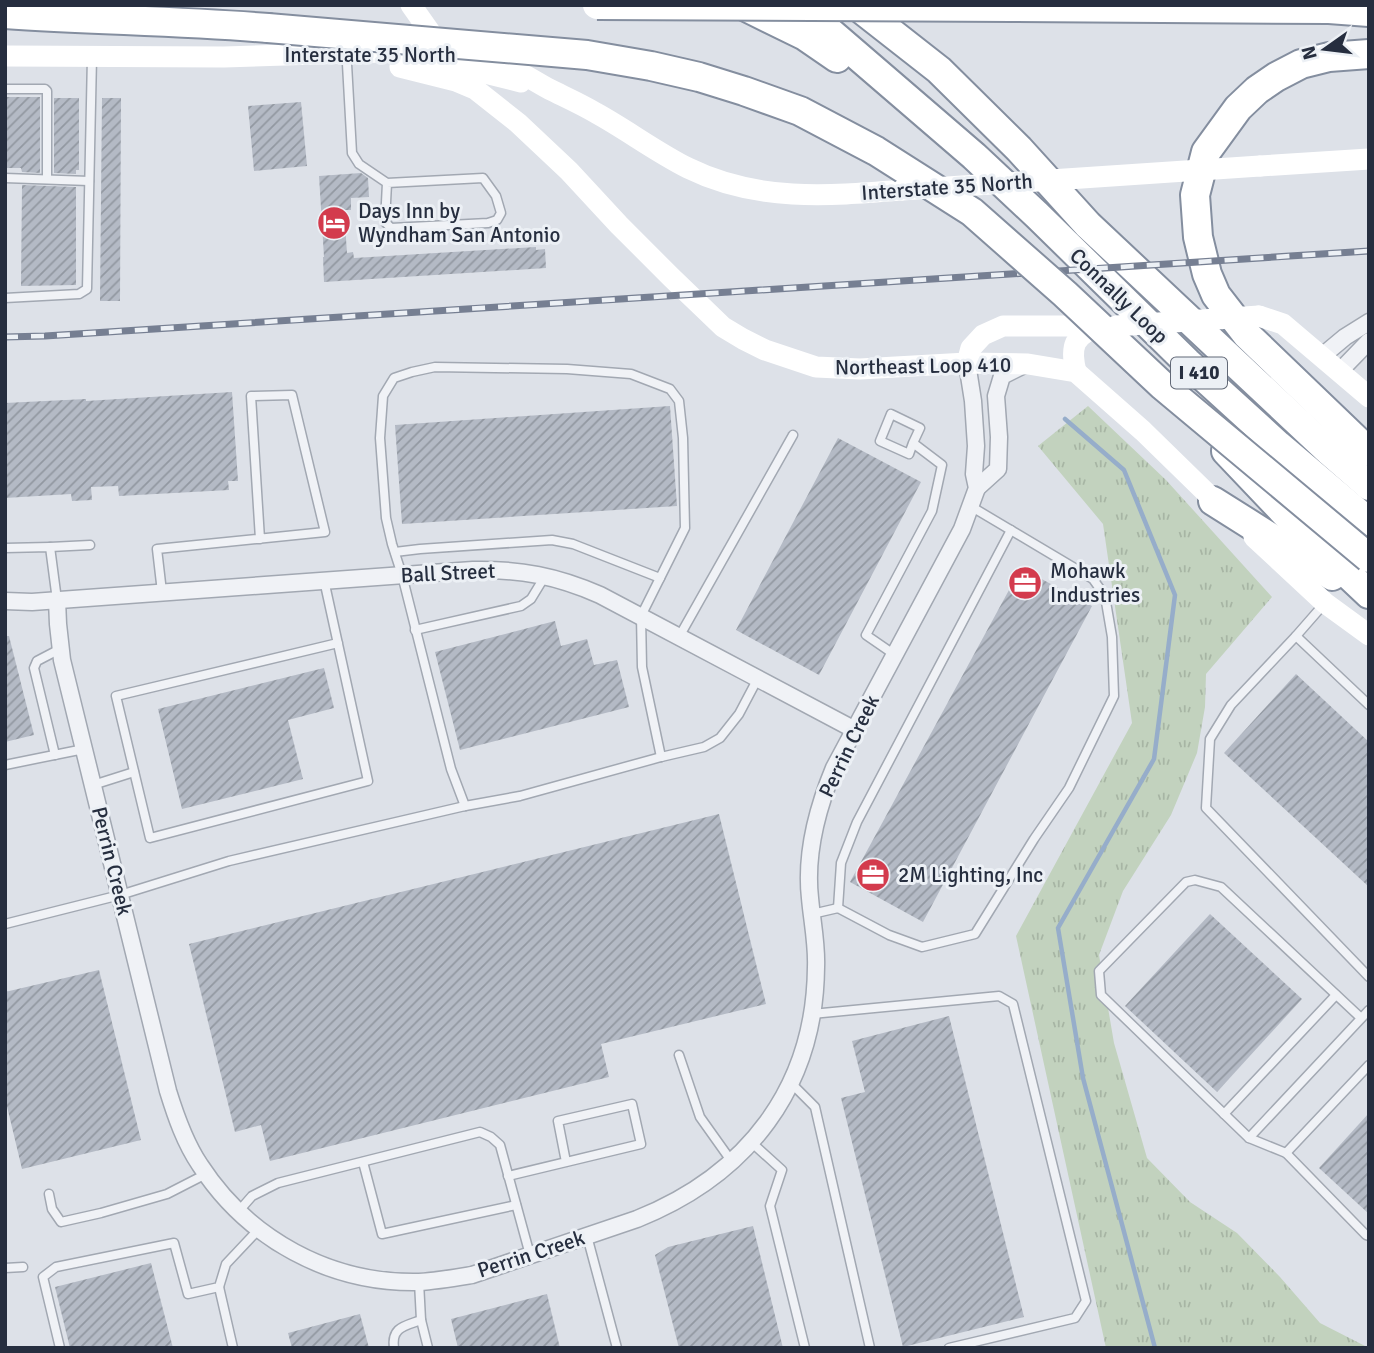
<svg xmlns="http://www.w3.org/2000/svg" width="1374" height="1353" viewBox="0 0 1374 1353" font-family="Signika,sans-serif">
<style>
.grass{fill:url(#grass-tufts)}
.lines{fill:none;stroke-linecap:round;stroke-linejoin:round}
.stream{stroke:#96adca;stroke-width:4.5}
.building{fill:url(#building-hatch)}
.lane-casing{stroke:#a2a8b2;stroke-width:11}
.street-casing{stroke:#a2a8b2;stroke-width:19}
.highway-casing{stroke:#848e9f;stroke-width:32}
.lane{stroke:#f0f2f6;stroke-width:8}
.street{stroke:#f0f2f6;stroke-width:16}
.secondary{stroke:#fff;stroke-width:21}
.highway{stroke:#fff;stroke-width:28}
.rail-casing{stroke:#767f92;stroke-width:7}
.rail{stroke:#ecf0f5;stroke-width:4.5;stroke-dasharray:13;stroke-linecap:butt}
.highway-bridge-casing{stroke:#848e9f;stroke-width:32;stroke-linecap:butt}
.secondary-bridge{stroke:#fff;stroke-width:21}
.highway-bridge{stroke:#fff;stroke-width:28}
.labels{text-anchor:middle;dominant-baseline:central;stroke-width:6;stroke-linejoin:round;paint-order:stroke}
.shield{fill:#ecf0f5;stroke:#616876;stroke-width:2}
.shield-label{font-size:19px;font-weight:bold;fill:#262e3f}
.street-label{font-size:21px;fill:#262e3f;stroke:#ecf0f5}
.poi-label{font-size:21px;fill:#262e3f;stroke:#ecf0f5;text-anchor:start}
</style>
<defs>
<pattern id="grass-tufts" width="24" height="20" patternUnits="userSpaceOnUse" patternTransform="scale(1.75)"><rect width="24" height="20" fill="#c2d2be"/><path d="M3 7l-1-3M5 7V3M7 7l1-3M15 17l-1-3M17 17v-4M19 17l1-3" fill="none" stroke="#a7b5a4"/></pattern>
<pattern id="building-hatch" width="6" height="6" patternUnits="userSpaceOnUse" patternTransform="scale(1.75)"><rect width="6" height="6" fill="#b4bac5"/><path d="M-1 1l2-2M0 6l6-6M5 7l2-2" fill="none" stroke="#9298a1"/></pattern>
</defs>
<rect width="100%" height="100%" fill="#dde1e8"/>
<path class="grass" d="M1088 406 1166 480 1272 597 1206 674 1205 707 1197 753 1171 815 1123 891 1099 955 1114 1043 1147 1158 1190 1202 1237 1233 1280 1277 1320 1323 1369 1348H1106L1016 936 1132 723 1103 524 1038 446Z"/>
<g class="lines">
<path class="stream" d="M1065 419 1124 470 1175 595 1154 759 1058 928 1083 1078 1155 1348"/>
</g>
<g class="building">
<path d="M5 97H40V173L22 172 21 168H5Z"/>
<path d="M54 98H79V170H76V174L54 173Z"/>
<path d="M102 98H121L120 301H100Z"/>
<path d="M301 102 307 166 254 171 248 106Z"/>
<path d="M361 173 368 178 369 197 351 198V210H344L347 253 353 252 354 258 536 247V250L545 249 546 268 324 282 323 257H324L319 176Z"/>
<path d="M22 185 76 187V285L21 286Z"/>
<path d="M232 392 238 481H228L229 490 119 496 118 486 91 487 92 500 72 501 71 494 5 498V403L86 399V401Z"/>
<path d="M670 406 677 506 402 524 395 425Z"/>
<path d="M838 438 921 482 819 675 736 630Z"/>
<path d="M1021 568 1092 606 923 922 850 882Z"/>
<path d="M555 621 561 646 587 639 594 665 617 660 629 707 460 750 435 652Z"/>
<path d="M5 636H9L34 735 5 742Z"/>
<path d="M324 668 334 708 288 720 303 779 182 809 158 709Z"/>
<path d="M1296 674 1369 742V887L1224 753Z"/>
<path d="M719 814 766 1004 601 1044 609 1077 270 1161 261 1125 235 1132 189 944Z"/>
<path d="M1210 914 1302 999 1217 1092 1125 1006Z"/>
<path d="M99 970 141 1140 22 1169 5 1098V992Z"/>
<path d="M949 1016 1024 1317 903 1347 841 1098 865 1092 852 1041Z"/>
<path d="M1369 1113V1214L1319 1168Z"/>
<path d="M753 1226 783 1348H679L655 1255 668 1247Z"/>
<path d="M151 1263 173 1348H70L55 1287Z"/>
<path d="M547 1294 560 1348H458L451 1319Z"/>
<path d="M360 1314 369 1348H292L288 1333Z"/>
</g>
<g class="lines">
<g class="lane-casing">
<g id="lane">
<path d="M347 64 352 153 359 164 387 183 483 178 496 196 501 213 497 220 488 223 391 228 385 222 387 183"/>
<path d="M5 89H45L47 91V179"/>
<path d="M5 178 89 181"/>
<path d="M5 298 79 294 87 289 92 57"/>
<path d="M50 547 90 545"/>
<path d="M5 548 50 547 57 600"/>
<path d="M395 552 420 549 552 540 573 544 660 578"/>
<path d="M324 580 368 781 150 838 116 696 338 643"/>
<path d="M162 592 157 549 325 532 292 395 251 396 260 539"/>
<path d="M415 630 521 606 531 599 545 576"/>
<path d="M1296 636 1324 604"/>
<path d="M679 637 793 435"/>
<path d="M895 655 866 635 932 511 942 465 913 443 920 428 891 414 880 441 909 454 913 443"/>
<path d="M1369 705 1296 636 1231 705 1210 739 1206 808 1369 977"/>
<path d="M55 755 34 668 37 661 60 649"/>
<path d="M5 765 84 749"/>
<path d="M93 785 134 772"/>
<path d="M465 806 451 769 402 575 392 544 386 518 380 438 383 396 394 378 412 372 435 367 567 369 631 374 670 389 679 401 683 438 685 528 641 616 642 667 661 757"/>
<path d="M838 908 841 863 857 822 1011 530"/>
<path d="M812 914 838 908 889 935 922 947 975 934 1034 839 1069 788 1114 696 1112 637 1105 596 1093 579 972 507"/>
<path d="M5 924 120 895 229 861 465 806 520 796 661 757 704 747 720 738 739 714 758 678"/>
<path d="M812 1014 999 996 1013 1004 1086 1301 1075 1318 949 1348"/>
<path d="M1361 1018 1221 887 1195 880 1186 882 1099 971 1101 995 1249 1138 1286 1153 1366 1235 1369 1236"/>
<path d="M679 1055 700 1117 732 1162"/>
<path d="M790 1082 815 1107 870 1348"/>
<path d="M1224 1114 1336 995"/>
<path d="M1249 1138 1369 1010"/>
<path d="M751 1142 782 1170 770 1206 805 1348"/>
<path d="M1286 1153 1369 1065"/>
<path d="M363 1162 382 1234 516 1205"/>
<path d="M508 1176 641 1144 632 1104 558 1121 566 1162"/>
<path d="M49 1194 52 1209 61 1222 101 1213 167 1194 206 1174"/>
<path d="M238 1212 252 1196 278 1183 480 1132 491 1137 500 1145 530 1255"/>
<path d="M587 1236 617 1348"/>
<path d="M5 1268 23 1267"/>
<path d="M419 1282 421 1320 428 1348"/>
<path d="M219 1287 233 1348"/>
<path d="M60 1348 43 1277 56 1267 174 1243 188 1294 219 1287 226 1264 259 1229"/>
<path d="M394 1348C391 1327 405 1326 421 1320"/>
</g>
</g>
<g class="street-casing">
<g id="street">
<path d="M1321 357 1345 337 1369 322"/>
<path d="M1339 372 1369 341"/>
<path d="M977 488 998 469 999 437 996 396 1002 376 1026 364"/>
<path d="M57 600 58 624 62 660 168 1091C176 1117 185 1143 200 1165 248 1239 330 1284 419 1282 437 1281 454 1278 472 1275L637 1219C747 1175 815 1088 816 967 817 944 812 921 810 898 805 853 817 809 834 768L962 529 977 488 974 474 976 446 973 401 967 363"/>
<path d="M5 601 32 602 473 570C520 569 557 576 600 595L855 730"/>
</g>
</g>
<g class="highway-casing">
<g id="highway">
<path d="M742 5 805 36 837 58"/>
<path d="M791 5 809 14 974 156 1037 215 1187 362 1278 445 1369 522"/>
<path d="M856 5 939 70 1019 149 1088 225 1330 452 1369 486"/>
<path d="M1012 7 1329 9 1369 12"/>
<path d="M5 14C93 20 180 21 268 28"/>
<path d="M1369 54 1329 57 1301 64 1276 77 1257 90 1238 108 1206 152 1195 195 1198 237 1207 274 1216 295 1247 335 1369 452"/>
<path d="M1226 451 1301 530 1369 594"/>
<path d="M1213 501 1332 576"/>
</g>
</g>
<use href="#lane" class="lane"/>
<use href="#street" class="street"/>
<g class="secondary">
<path d="M411 5 442 49"/>
<path d="M472 55C506 61 520 73 549 89 565 97 581 104 596 113 627 130 656 152 688 168 757 202 828 196 902 190"/>
<path d="M5 56 224 57 412 51"/>
<path d="M439 65 477 71 521 82"/>
<path d="M400 67 456 81 475 89 518 123 569 171 619 225 672 278 723 327 743 339 765 350 816 367 860 369 967 363 1028 364 1076 372 1143 431 1225 511"/>
<path d="M1260 166 1369 159"/>
<path d="M1259 316 1283 324 1369 397"/>
<path d="M967 363 971 348 983 335 1003 326H1097"/>
<path d="M1076 372C1070 347 1073 335 1100 326"/>
<path d="M1254 537 1325 603 1369 635"/>
</g>
<use href="#highway" class="highway"/>
<g class="rail-casing">
<path id="rail" d="M5 337 45 336 1369 251"/>
</g>
<use href="#rail" class="rail"/>
<g class="highway-bridge-casing">
<g id="highway-bridge">
<path d="M597 5 1012 7"/>
<path d="M268 28 587 55 651 66 699 77 744 91 800 111 876 151 972 212 1065 294 1163 386 1369 558"/>
</g>
</g>
<g class="secondary-bridge">
<path d="M902 190 1260 166"/>
<path d="M1116 326 1259 316"/>
</g>
<use href="#highway-bridge" class="highway-bridge"/>
</g>
<defs>
<g id="hotel-disc" transform="scale(1.75)"><circle r="9.5" fill="#d33b4d" stroke="#ecf0f5"/><path d="M-6-4.5h1.5V1H6V5H4.5V3h-9V5H-6ZM-4 0a1.8 1.8 0 1 1 3.6 0ZM.5 0V-2.5h3Q6-2.5 6 0Z" fill="#fff"/></g>
<g id="office-disc" transform="scale(1.75)"><circle r="9.5" fill="#d33b4d" stroke="#ecf0f5"/><path d="M-6-3h4V-5.5h4V-3h4V5H-6ZM-1-4.5V-3h2v-1.5ZM-6 0V1H6V0Z" fill="#fff"/></g>
</defs>
<g fill-rule="evenodd">
<use href="#hotel-disc" x="334" y="223"/>
<use href="#office-disc" x="1025" y="583"/>
<use href="#office-disc" x="873" y="875"/>
</g>
<g class="labels">
<rect class="shield" x="1171" y="357.5" width="56" height="31" rx="5"/>
<g class="shield-label">
<text x="1199" y="373">I 410</text>
</g>
<g class="street-label">
<text x="370" y="55">Interstate 35 North</text>
<text transform="translate(947 187) rotate(-4)">Interstate 35 North</text>
<text transform="translate(1119 296) rotate(44)">Connally Loop</text>
<text transform="translate(923 366) rotate(-1)">Northeast Loop 410</text>
<text transform="translate(448 573) rotate(-3)">Ball Street</text>
<text transform="translate(849 746) rotate(-64)">Perrin Creek</text>
<text transform="translate(112 861) rotate(76)">Perrin Creek</text>
<text transform="translate(531 1254) rotate(-18)">Perrin Creek</text>
</g>
<g class="poi-label">
<text x="358" y="211">Days Inn by<tspan x="358" dy="24">Wyndham San Antonio</tspan></text>
<text x="1050" y="571">Mohawk<tspan x="1050" dy="24">Industries</tspan></text>
<text x="898" y="875">2M Lighting, Inc</text>
</g>
</g>
<rect width="1374" height="1353" fill="none" stroke="#262e3f" stroke-width="14"/>
<g transform="translate(1325 49) rotate(256)" stroke="#ecf0f5" stroke-width="5" paint-order="stroke">
<path d="M0-5L12 26L0 18L-12 26Z" fill="#262e3f"/>
<text y="-10" font-size="19" font-weight="bold" text-anchor="middle" fill="#262e3f">N</text>
</g>
</svg>
